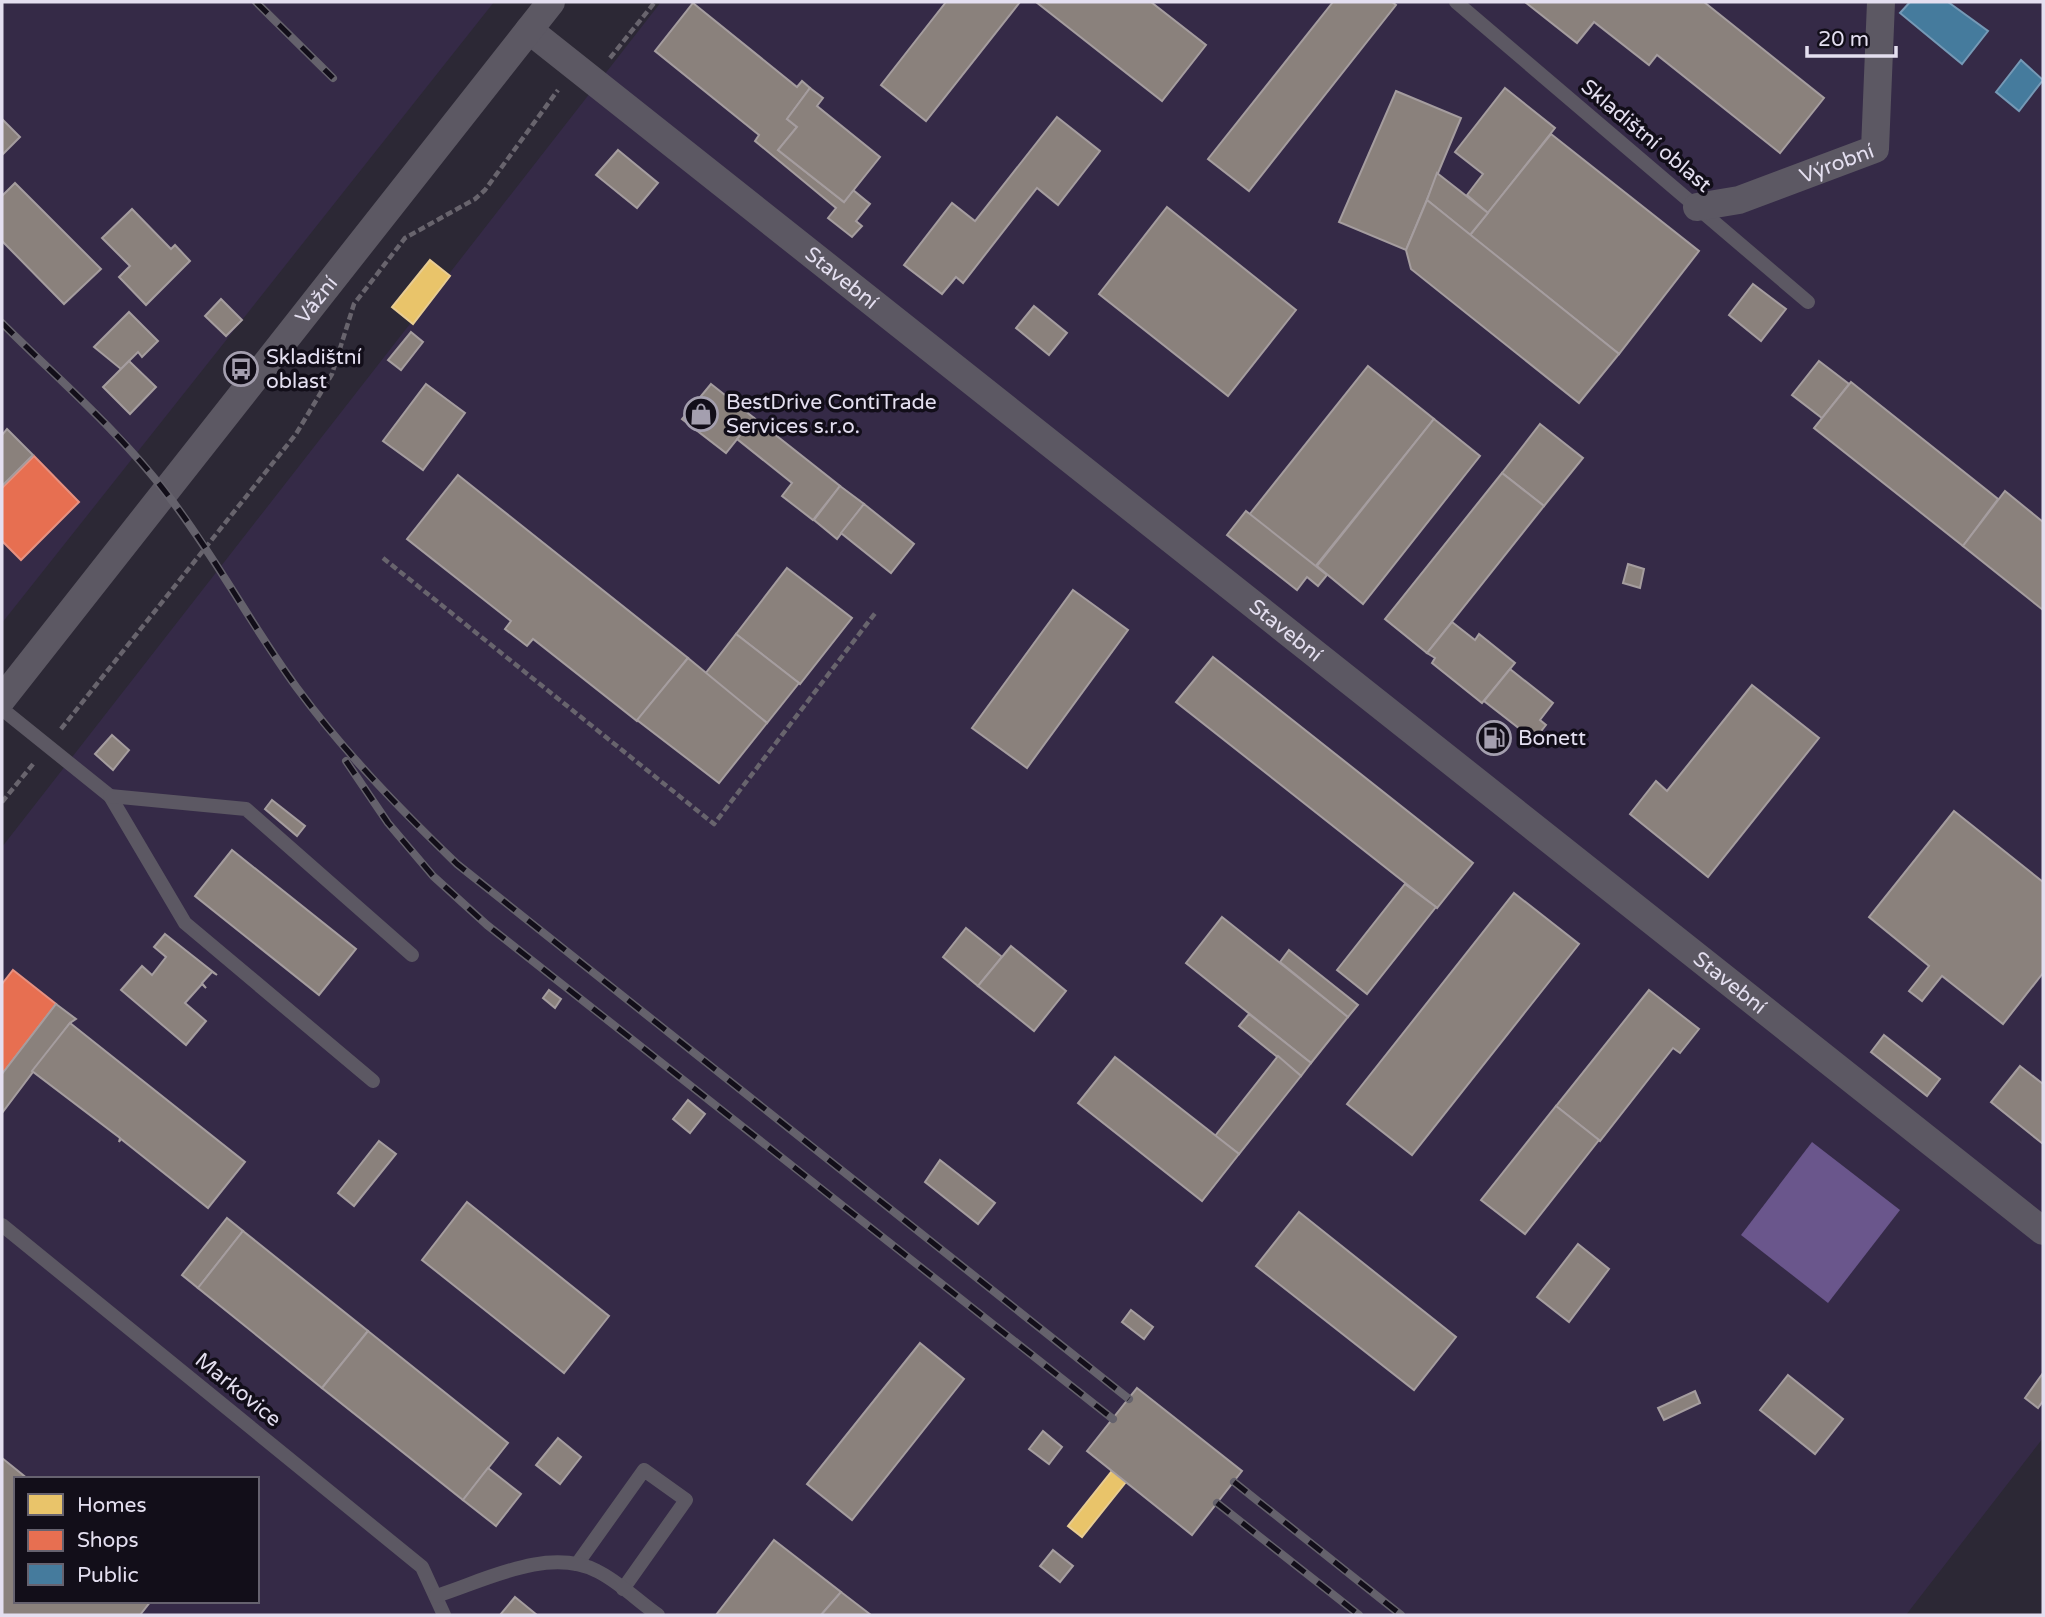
<svg xmlns="http://www.w3.org/2000/svg" width="2045" height="1617" viewBox="0 0 2045 1617" font-family="'Varela Round',sans-serif">
<style>
.built{fill:#352a47;fill-rule:evenodd}
.water{fill:#6a568c}
.homes{fill:#e9c46a;stroke:#e8cc92;stroke-width:2}
.shops{fill:#e76f51;stroke:#e69181;stroke-width:2}
.public{fill:#457b9d;stroke:#7599b6;stroke-width:2}
.industry{fill:#8a817c;stroke:#a59d9f;stroke-width:2}
.lines{fill:none;stroke-linecap:round;stroke-linejoin:round}
.path{stroke:#68646d;stroke-width:4.5;stroke-dasharray:7 3.5;stroke-linecap:butt}
.service{stroke:#5c5863;stroke-width:14}
.minor{stroke:#5c5863;stroke-width:28}
.rail-casing{stroke:#65626c;stroke-width:8}
.rail{stroke:#120e19;stroke-width:5;stroke-dasharray:16;stroke-linecap:butt}
.labels{text-anchor:middle;dominant-baseline:central;stroke-width:7;stroke-linejoin:round;paint-order:stroke}
.street-label{font-size:21px;fill:#e4dff0;stroke:#120e19}
.poi-label{font-size:21px;fill:#e4dff0;stroke:#120e19;text-anchor:start}
</style>
<rect width="100%" height="100%" fill="#2c2835"/>
<g class="built">
<path d="M2 2H494L2 623Z"/>
<path d="M661 2H2043V1438L1906 1615H2V847ZM16 1479H257V1601H16Z"/>
</g>
<path class="water" d="M1812 1142 1900 1210 1828 1303 1741 1235Z"/>
<g class="homes">
<path d="M430 260 450 276 413 324 392 307Z"/>
<path d="M1112 1471 1126 1482 1082 1537 1068 1526Z"/>
</g>
<g class="shops">
<path d="M34 456 79 502 21 560 3 542 2 544V488Z"/>
<path d="M13 970 56 1004 2 1074V984Z"/>
</g>
<g class="public">
<path d="M1910 2H1948L1988 31 1962 64 1900 13Z"/>
<path d="M2021 60 2043 80 2019 111 1996 92Z"/>
</g>
<g class="industry">
<path d="M946 2H1020L926 121 881 85Z"/>
<path d="M1036 2H1151L1206 45 1162 101Z"/>
<path d="M1333 2H1392L1396 5 1249 191 1208 159Z"/>
<path d="M1525 2H1704L1824 98 1780 153 1657 55 1649 65 1594 22 1577 43Z"/>
<path d="M693 3 797 87 802 81 810 88 787 119 797 127 778 150 844 202 853 190 870 204 856 221 862 226 852 237 828 218 836 208 755 141 759 135 655 51Z"/>
<path d="M810 88 823 98 817 106 880 157 844 202 778 150 797 127 787 119Z"/>
<path d="M1505 88 1555 128 1488 213 1467 195 1483 174 1455 152Z"/>
<path d="M1396 91 1461 118 1406 250 1339 222Z"/>
<path d="M1057 117 1100 151 1058 205 1037 188 963 283 956 277 942 294 904 265 952 203 975 221Z"/>
<path d="M2 119 20 137 2 155Z"/>
<path d="M1551 134 1699 251 1619 354 1470 235Z"/>
<path d="M618 150 658 183 637 208 596 175Z"/>
<path d="M1437 173 1488 213 1470 235 1427 200Z"/>
<path d="M15 183 101 269 64 304 2 241V196Z"/>
<path d="M1427 200 1619 354 1579 403 1411 269 1406 250Z"/>
<path d="M1167 207 1296 310 1228 396 1099 294Z"/>
<path d="M132 209 171 249 175 245 190 261 146 305 119 277 130 266 102 238Z"/>
<path d="M1753 284 1786 309 1761 341 1729 315Z"/>
<path d="M221 299 242 320 226 336 205 316Z"/>
<path d="M1034 306 1067 333 1049 355 1016 328Z"/>
<path d="M129 312 158 341 142 357 138 352 121 369 94 347Z"/>
<path d="M411 332 423 342 401 370 388 360Z"/>
<path d="M129 361 156 387 130 414 103 387Z"/>
<path d="M1819 361 1849 384 1822 418 1792 395Z"/>
<path d="M1368 366 1434 419 1315 567 1249 515Z"/>
<path d="M1851 382 1998 499 1963 546 1814 428Z"/>
<path d="M426 384 465 413 423 470 383 441Z"/>
<path d="M711 384 754 418 726 453 682 419Z"/>
<path d="M754 418 840 486 813 520 782 496 792 483 737 439Z"/>
<path d="M1434 419 1480 456 1363 604 1317 566Z"/>
<path d="M1540 424 1583 458 1544 506 1502 473Z"/>
<path d="M7 429 33 455 2 486V435Z"/>
<path d="M1502 473 1544 506 1427 653 1385 619Z"/>
<path d="M458 475 688 658 637 721 533 639 527 646 505 629 511 621 407 539Z"/>
<path d="M840 486 864 504 837 539 814 520Z"/>
<path d="M2005 491 2043 522V610L1963 546Z"/>
<path d="M864 504 914 544 891 573 841 533Z"/>
<path d="M1246 511 1327 575 1318 586 1307 577 1297 590 1227 535Z"/>
<path d="M1628 564 1644 569 1640 588 1623 583Z"/>
<path d="M787 568 852 618 800 684 736 634Z"/>
<path d="M1073 590 1128 630 1027 768 972 728Z"/>
<path d="M1452 622 1475 640 1479 634 1515 663 1482 703 1432 663 1435 658 1427 653Z"/>
<path d="M736 634 799 683 767 723 705 674Z"/>
<path d="M1213 657 1473 863 1437 908 1176 702Z"/>
<path d="M688 658 767 723 719 783 637 720Z"/>
<path d="M1510 669 1553 703 1540 720 1546 725 1534 740 1484 701Z"/>
<path d="M1752 685 1819 738 1708 877 1630 814 1656 781 1667 791Z"/>
<path d="M112 735 129 750 113 770 95 754Z"/>
<path d="M272 800 305 826 297 836 265 809Z"/>
<path d="M1954 811 2043 882V973L2003 1024 1942 976 1922 1001 1909 991 1929 966 1869 917Z"/>
<path d="M232 850 356 949 319 995 195 896Z"/>
<path d="M1405 884 1436 907 1367 994 1337 970Z"/>
<path d="M1514 893 1579 944 1412 1155 1347 1104Z"/>
<path d="M1222 917 1348 1017 1311 1063 1186 963Z"/>
<path d="M966 928 1002 957 978 986 943 957Z"/>
<path d="M165 934 217 975 212 972 202 983 206 988 202 984 185 1003 206 1021 186 1045 121 990 142 966 152 975 166 957 154 947Z"/>
<path d="M1011 946 1066 991 1034 1031 978 986Z"/>
<path d="M1289 950 1358 1005 1348 1017 1280 962Z"/>
<path d="M549 990 561 999 555 1008 543 998Z"/>
<path d="M1649 990 1699 1029 1680 1053 1673 1048 1600 1141 1556 1106Z"/>
<path d="M56 1004 76 1019 70 1023 2 1113V1074Z"/>
<path d="M1249 1014 1311 1063 1301 1076 1239 1026Z"/>
<path d="M70 1023 245 1162 208 1208 121 1139 119 1142 120 1138 32 1071Z"/>
<path d="M1884 1035 1940 1079 1927 1096 1871 1052Z"/>
<path d="M1278 1056 1301 1076 1239 1154 1215 1136Z"/>
<path d="M1115 1057 1239 1154 1202 1201 1078 1103Z"/>
<path d="M2020 1066 2043 1084V1144L1991 1102Z"/>
<path d="M688 1100 705 1114 690 1133 673 1119Z"/>
<path d="M1556 1106 1599 1140 1525 1234 1481 1200Z"/>
<path d="M379 1141 396 1154 354 1206 338 1193Z"/>
<path d="M940 1160 995 1203 978 1224 925 1182Z"/>
<path d="M467 1202 609 1316 564 1373 422 1260Z"/>
<path d="M1299 1212 1456 1337 1414 1390 1256 1266Z"/>
<path d="M227 1218 243 1231 198 1288 182 1275Z"/>
<path d="M243 1231 368 1331 322 1388 198 1288Z"/>
<path d="M1578 1244 1609 1269 1569 1322 1537 1297Z"/>
<path d="M1131 1310 1153 1327 1144 1339 1122 1322Z"/>
<path d="M368 1331 508 1443 463 1500 322 1388Z"/>
<path d="M920 1343 964 1379 852 1520 807 1484Z"/>
<path d="M2043 1373V1401L2038 1408 2025 1398Z"/>
<path d="M1788 1375 1843 1419 1815 1454 1760 1410Z"/>
<path d="M1137 1388 1242 1471 1192 1535 1087 1451Z"/>
<path d="M1695 1391 1700 1403 1664 1420 1658 1408Z"/>
<path d="M1043 1431 1062 1447 1049 1464 1029 1449Z"/>
<path d="M558 1438 581 1457 560 1484 536 1465Z"/>
<path d="M2 1458 28 1479H16V1601H151L140 1615H2Z"/>
<path d="M488 1468 521 1494 496 1526 463 1500Z"/>
<path d="M774 1540 841 1592 821 1615H716Z"/>
<path d="M1053 1550 1073 1566 1060 1582 1040 1566Z"/>
<path d="M841 1592 871 1615H821Z"/>
<path d="M515 1597 537 1615H500Z"/>
</g>
<g class="lines">
<g class="path">
<path d="M610 58 655 2"/>
<path d="M383 558 714 824 876 612"/>
<path d="M61 729 296 434 332 374 354 304 405 238 475 199 485 190 558 90"/>
<path d="M2 802 34 763"/>
</g>
<g class="service">
<path d="M1456 2 1808 302"/>
<path d="M2 709 110 796 185 923 373 1081"/>
<path d="M110 796 246 809 412 955"/>
<path d="M2 1225 422 1567 444 1615"/>
<path d="M577 1564 644 1470 686 1500 623 1589"/>
<path d="M436 1596C484 1581 548 1546 597 1571 618 1581 638 1601 658 1615"/>
</g>
<g class="minor">
<path id="s1" d="M529 30 2043 1231"/>
<path id="s2" d="M1697 207 1739 200 1875 149 1881 2"/>
<path id="s3" d="M2 699 551 2"/>
</g>
<g class="rail-casing">
<g id="rail">
<path d="M256 2 333 78"/>
<path d="M2 323C57 378 120 432 167 494 215 556 251 625 297 688 344 752 400 809 457 864L1129 1399"/>
<path d="M346 761 388 823 433 876 487 925 1113 1419"/>
<path d="M1234 1482 1401 1615"/>
<path d="M1217 1503 1359 1615"/>
</g>
</g>
<use href="#rail" class="rail"/>
</g>
<defs>
<g id="bus-ring" transform="scale(1.75)"><circle r="9.5" fill="#120e19" stroke="#a49faf" stroke-width="1.5"/><path d="M-5-6H5V4H4V6H2V4H-2V6H-4V4H-5ZM-3.5-4V0h7V-4ZM-3.5 1.2v1.5H-2V1.2ZM2 1.2v1.5H3.5V1.2Z" fill="#a49faf"/></g>
<g id="shop-ring" transform="scale(1.75)"><circle r="9.5" fill="#120e19" stroke="#a49faf" stroke-width="1.5"/><path d="M-5-2.5h2.3a2.7 3.5 0 0 1 5.4 0H5L5.5 6h-11ZM-1.5-2.5h3a1.5 2.3 0 0 0-3 0Z" fill="#a49faf"/></g>
<g id="fuel-ring" transform="scale(1.75)"><circle r="9.5" fill="#120e19" stroke="#a49faf" stroke-width="1.5"/><path d="M-5.5-6h7V0h2V4h1.3V-2.5L3-4.5l.8-.8L6-3V5H2.5V1h-1V6h-7ZM-4.2-4.7v3.2H.2V-4.7Z" fill="#a49faf"/></g>
</defs>
<g fill-rule="evenodd">
<use href="#bus-ring" x="241" y="369"/>
<use href="#shop-ring" x="701" y="414"/>
<use href="#fuel-ring" x="1494" y="738"/>
</g>
<g class="labels">
<g class="street-label">
<text transform="translate(1646 136) rotate(40)">Skladištní oblast</text>
<text stroke="none"><textPath href="#s2" startOffset="147">Výrobní</textPath></text>
<text stroke="none"><textPath href="#s1" startOffset="399">Stavební</textPath></text>
<text stroke="none"><textPath href="#s3" startOffset="508">Vážní</textPath></text>
<text stroke="none"><textPath href="#s1" startOffset="966">Stavební</textPath></text>
<text stroke="none"><textPath href="#s1" startOffset="1533">Stavební</textPath></text>
<text transform="translate(238 1390) rotate(39)">Markovice</text>
</g>
<g class="poi-label">
<text x="266" y="357">Skladištní<tspan x="266" dy="24">oblast</tspan></text>
<text x="726" y="402">BestDrive ContiTrade<tspan x="726" dy="24">Services s.r.o.</tspan></text>
<text x="1518" y="738">Bonett</text>
</g>
</g>
<rect width="2045" height="1617" fill="none" stroke="#e4dff0" stroke-width="7"/>
<rect x="14" y="1477" width="245" height="126" fill="#120e19" stroke="#66626f" stroke-width="2"/>
<rect x="28" y="1494" width="35" height="21" fill="#e9c46a" stroke="#66626f" stroke-width="2"/>
<text x="77" y="1512" font-size="21" fill="#e4dff0">Homes</text>
<rect x="28" y="1530" width="35" height="21" fill="#e76f51" stroke="#66626f" stroke-width="2"/>
<text x="77" y="1547" font-size="21" fill="#e4dff0">Shops</text>
<rect x="28" y="1564" width="35" height="21" fill="#457b9d" stroke="#66626f" stroke-width="2"/>
<text x="77" y="1582" font-size="21" fill="#e4dff0">Public</text>
<path d="M1807 46v10h89v-10" fill="none" stroke="#e4dff0" stroke-width="3.5"/>
<text x="1818" y="46" font-size="21" fill="#e4dff0" stroke="#120e19" stroke-width="5" paint-order="stroke">20 m</text>
</svg>
